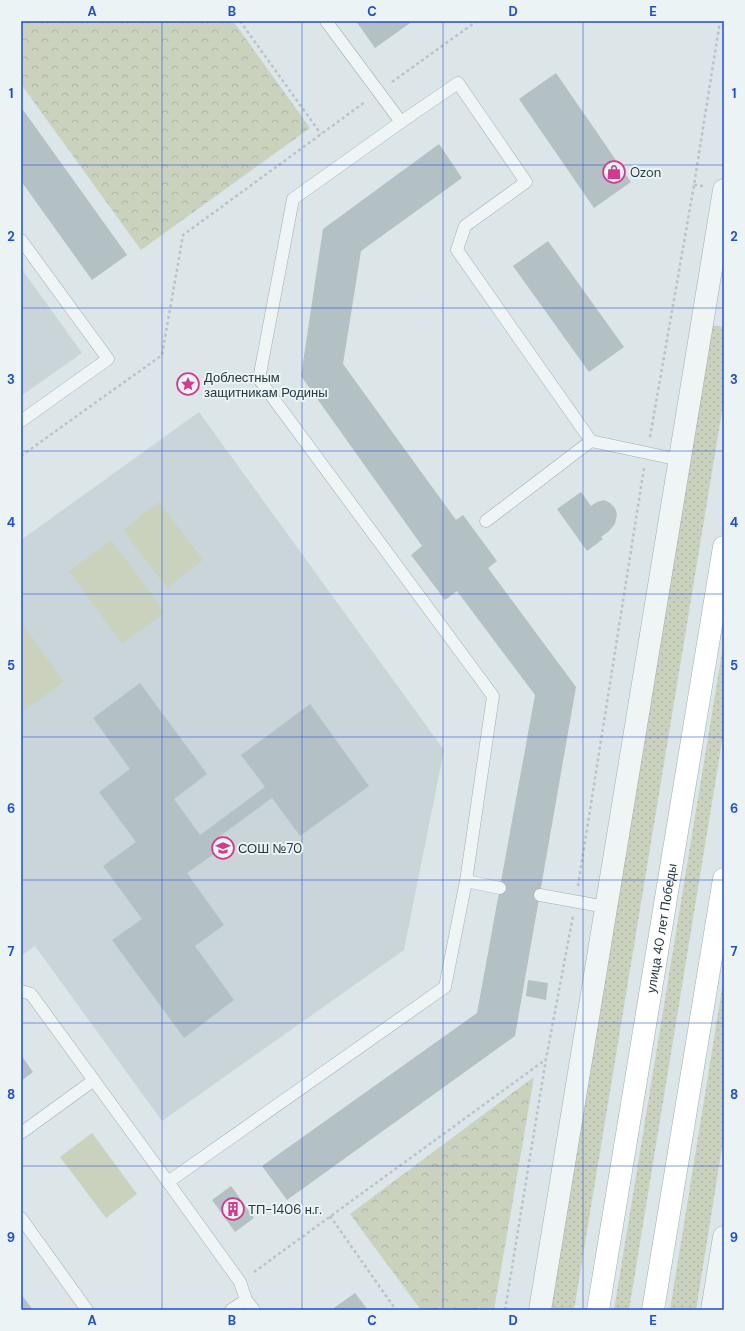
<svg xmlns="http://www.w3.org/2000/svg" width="745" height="1331" viewBox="0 0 745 1331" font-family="'DM Sans',sans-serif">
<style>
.built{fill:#cad5d9}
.grass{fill:url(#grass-dots)}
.park{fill:url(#park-crowns)}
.pitch{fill:#cad2bd}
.building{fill:#b3c0c4}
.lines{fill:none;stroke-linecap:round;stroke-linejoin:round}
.service-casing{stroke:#a1aeb1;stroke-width:13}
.minor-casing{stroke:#a1aeb1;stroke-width:23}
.primary-casing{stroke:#9baeb3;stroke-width:23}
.path{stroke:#bac3c5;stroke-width:2.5;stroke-dasharray:3 3;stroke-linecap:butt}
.service{stroke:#eff4f5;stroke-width:12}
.minor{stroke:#eff4f5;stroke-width:22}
.primary{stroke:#fff;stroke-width:22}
.grid{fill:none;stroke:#1d4ed8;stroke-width:1;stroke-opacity:0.55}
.labels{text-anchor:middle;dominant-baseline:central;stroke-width:4;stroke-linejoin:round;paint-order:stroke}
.poi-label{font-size:13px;fill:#25383e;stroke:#ebf3f5;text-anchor:start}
.street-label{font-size:13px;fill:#25383e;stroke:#ebf3f5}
.neatline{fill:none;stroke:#1d4ed8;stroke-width:1.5}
.grid-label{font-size:13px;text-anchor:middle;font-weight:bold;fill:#1d4ed8}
</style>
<defs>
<pattern id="grass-dots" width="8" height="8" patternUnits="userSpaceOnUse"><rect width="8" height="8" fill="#cad2bd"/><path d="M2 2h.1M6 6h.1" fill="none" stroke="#adb5a4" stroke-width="1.8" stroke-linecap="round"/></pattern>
<pattern id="park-crowns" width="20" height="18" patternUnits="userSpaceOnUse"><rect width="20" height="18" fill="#cad2bd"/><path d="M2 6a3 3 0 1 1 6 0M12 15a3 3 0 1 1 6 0" fill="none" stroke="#adb5a4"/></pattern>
</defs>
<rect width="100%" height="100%" fill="#dce5e7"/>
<g class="built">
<path d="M21 268 82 353 21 396Z"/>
<path d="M199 412 444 750 404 950 162 1121 35 946 21 956V540Z"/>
</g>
<g class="grass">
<path d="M709 325 724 327V399L574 1310H547Z"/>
<path d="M724 640V729L629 1310H614Z"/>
<path d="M724 977V1135L696 1310H670Z"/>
</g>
<g class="park">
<path d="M21 21H233L310 128 141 250 21 84Z"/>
<path d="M534 1077 494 1310H421L350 1214Z"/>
</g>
<g class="pitch">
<path d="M159 502 203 560 167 588 123 530Z"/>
<path d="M111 540 165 612 122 644 69 571Z"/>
<path d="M21 622 64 682 21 713Z"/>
<path d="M92 1133 137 1194 106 1218 60 1157Z"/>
</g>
<g class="building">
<path d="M356 21H413L375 48Z"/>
<path d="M556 73 631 182 594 208 519 99Z"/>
<path d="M21 107 127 255 92 280 21 181Z"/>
<path d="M439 144 462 178 361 251 343 364 456 520 463 515 497 561 488 568 576 687 515 1036 287 1200 262 1166 477 1013 535 695 457 591 445 600 411 555 422 546 301 376 323 229Z"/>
<path d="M548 241 624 347 589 372 513 266Z"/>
<path d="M581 492 591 506 597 502 604 500 610 503 615 508 617 514 615 524 609 531 601 537 603 539 587 551 557 509Z"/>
<path d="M140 683 207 774 174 799 200 835 265 787 241 755 310 704 369 786 300 836 272 798 212 842 218 851 187 873 224 925 195 946 234 1000 184 1038 112 940 142 919 103 866 136 842 99 792 130 769 93 718Z"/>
<path d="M528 980 548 983 546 1000 526 996Z"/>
<path d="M21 1055 33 1072 21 1081Z"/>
<path d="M231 1186 254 1218 235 1232 212 1200Z"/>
<path d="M355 1293 368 1310H331Z"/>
<path d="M21 1294 33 1310H21Z"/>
</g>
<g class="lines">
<g class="service-casing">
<g id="service">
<path d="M326 21 401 122 458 83 526 182 465 226 457 250 591 441 680 460"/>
<path d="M21 240 108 359 21 421"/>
<path d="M486 521 591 441"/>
<path d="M466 881 500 888"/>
<path d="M540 895 606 907"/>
<path d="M21 991 31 994 168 1182"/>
<path d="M21 1133 94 1080"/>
<path d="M21 1218 87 1310"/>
<path d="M231 1310 246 1300"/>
<path d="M254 1310 246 1300 240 1282 168 1182 445 987 466 881 493 696 259 379 293 199 401 122"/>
</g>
</g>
<g class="minor-casing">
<g id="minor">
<path d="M540 1310 724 190"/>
<path d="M712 1310 724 1237"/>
</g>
</g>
<g class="primary-casing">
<g id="primary">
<path id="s1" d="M598 1310 724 547"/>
<path d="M653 1310 724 879"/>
</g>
</g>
<g class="path">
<path d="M240 21 321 134"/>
<path d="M392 82 477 21"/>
<path d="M694 185 703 186"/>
<path d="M650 437 694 185 720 21"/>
<path d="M21 456 162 355 183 235 365 102"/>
<path d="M578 886 644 468"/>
<path d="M330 1216 396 1310"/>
<path d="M254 1272 545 1060"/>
<path d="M505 1310 546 1059 573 916"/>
</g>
<use href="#service" class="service"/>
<use href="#minor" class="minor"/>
<use href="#primary" class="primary"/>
</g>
<path class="grid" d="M162 21V1310M302 21V1310M443 21V1310M583 21V1310M21 165H724M21 308H724M21 451H724M21 594H724M21 737H724M21 880H724M21 1023H724M21 1166H724"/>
<defs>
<g id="shop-ring" transform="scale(1.15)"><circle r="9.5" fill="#ebf3f5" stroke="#d5388f" stroke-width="1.5"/><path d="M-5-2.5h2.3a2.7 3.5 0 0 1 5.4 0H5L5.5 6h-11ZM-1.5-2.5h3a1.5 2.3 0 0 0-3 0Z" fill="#d5388f"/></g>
<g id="sight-ring" transform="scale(1.15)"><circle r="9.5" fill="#ebf3f5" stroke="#d5388f" stroke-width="1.5"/><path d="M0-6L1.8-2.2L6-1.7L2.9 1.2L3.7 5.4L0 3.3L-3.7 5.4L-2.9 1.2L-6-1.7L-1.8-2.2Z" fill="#d5388f"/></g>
<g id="school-ring" transform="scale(1.15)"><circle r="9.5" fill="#ebf3f5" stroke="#d5388f" stroke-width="1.5"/><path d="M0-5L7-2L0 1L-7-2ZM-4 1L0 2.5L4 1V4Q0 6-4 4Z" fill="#d5388f"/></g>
<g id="building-ring" transform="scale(1.15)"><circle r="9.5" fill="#ebf3f5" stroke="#d5388f" stroke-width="1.5"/><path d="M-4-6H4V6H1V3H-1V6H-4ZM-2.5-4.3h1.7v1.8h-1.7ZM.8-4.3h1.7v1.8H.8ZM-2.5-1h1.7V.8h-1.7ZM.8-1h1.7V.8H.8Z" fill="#d5388f"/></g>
</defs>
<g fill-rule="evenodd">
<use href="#shop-ring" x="614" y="172"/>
<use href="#sight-ring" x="188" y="384"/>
<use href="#school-ring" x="223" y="848"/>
<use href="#building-ring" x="233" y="1209"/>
</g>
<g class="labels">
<g class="poi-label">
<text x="630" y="172">Ozon</text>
<text x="204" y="377">Доблестным<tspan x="204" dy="15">защитникам Родины</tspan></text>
<text x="238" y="848">СОШ №70</text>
<text x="248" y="1209">ТП-1406 н.г.</text>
</g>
<g class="street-label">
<text stroke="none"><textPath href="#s1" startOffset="387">улица 40 лет Победы</textPath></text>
</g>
</g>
<rect width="745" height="1331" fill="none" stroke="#ebf3f5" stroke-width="44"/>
<rect x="22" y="22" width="701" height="1287" class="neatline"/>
<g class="grid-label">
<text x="92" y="16">A</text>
<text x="232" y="16">B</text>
<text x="372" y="16">C</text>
<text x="513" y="16">D</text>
<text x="653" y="16">E</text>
<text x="11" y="98">1</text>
<text x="734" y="98">1</text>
<text x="11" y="241">2</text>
<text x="734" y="241">2</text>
<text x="11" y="384">3</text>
<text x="734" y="384">3</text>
<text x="11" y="527">4</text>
<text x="734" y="527">4</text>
<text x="11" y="670">5</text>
<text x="734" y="670">5</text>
<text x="11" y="813">6</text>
<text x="734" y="813">6</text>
<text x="11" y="956">7</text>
<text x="734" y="956">7</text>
<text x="11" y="1099">8</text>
<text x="734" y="1099">8</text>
<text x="11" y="1242">9</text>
<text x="734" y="1242">9</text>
<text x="92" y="1325">A</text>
<text x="232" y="1325">B</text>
<text x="372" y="1325">C</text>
<text x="513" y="1325">D</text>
<text x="653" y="1325">E</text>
</g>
</svg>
